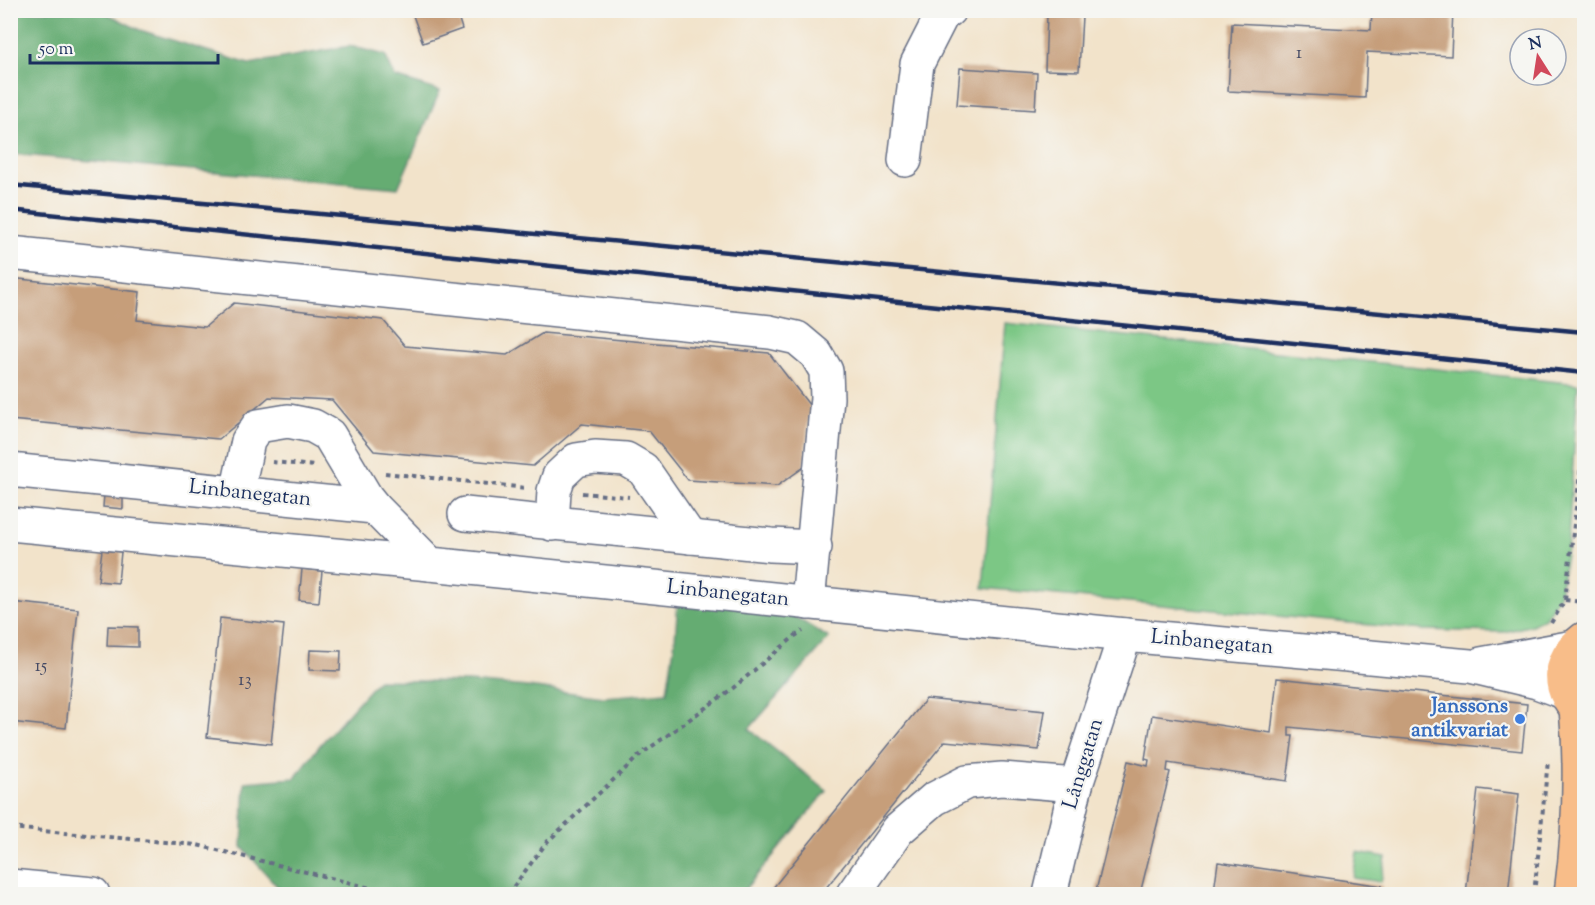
<svg xmlns="http://www.w3.org/2000/svg" width="1595" height="905" viewBox="0 0 1595 905" font-family="'Sorts Mill Goudy',serif">
<style>
.green{fill:#7cc785;stroke:#4c7b72;stroke-width:1.5}
.forest{fill:#65ac72;stroke:#406e68;stroke-width:1.5}
.building{fill:#c69e7a}
.lines{fill:none;stroke-linecap:round;stroke-linejoin:round}
.minor-casing{stroke:#666e84;stroke-width:36}
.major-casing{stroke:#666e84;stroke-width:36}
.path{stroke:#666e84;stroke-width:4;stroke-dasharray:4.5 4.5;stroke-linecap:butt}
.minor{stroke:#fff;stroke-width:33}
.major{stroke:#f8bd89;stroke-width:33}
.rail{stroke:#1b2f5e;stroke-width:4.5}
.shop-dot{fill:#3f7fe0;stroke:#f6f6f2;stroke-width:2}
.labels{text-anchor:middle;dominant-baseline:central;stroke-width:4.5;stroke-linejoin:round;paint-order:stroke}
.number-label{font-size:18px;fill:#464b65}
.street-label{font-size:21px;fill:#1b2f5e;stroke:#f6f6f2}
.shop-label{font-size:21px;font-weight:bold;fill:#366cbe;stroke:#f6f6f2;text-anchor:end}
</style>
<rect width="100%" height="100%" fill="#f6f6f2"/>
<filter id="ink" filterUnits="userSpaceOnUse"><feTurbulence type="fractalNoise" baseFrequency=".0167" numOctaves="2"/><feDisplacementMap in="SourceGraphic" scale="12" xChannelSelector="R" yChannelSelector="G"/><feConvolveMatrix kernelMatrix="1 2 1 2 8 2 1 2 1" color-interpolation-filters="sRGB"/></filter>
<filter id="wash" filterUnits="userSpaceOnUse"><feTurbulence type="fractalNoise" baseFrequency=".008" numOctaves="4" result="noise"/><feDisplacementMap in="SourceGraphic" scale="24" xChannelSelector="R" yChannelSelector="G"/><feGaussianBlur stdDeviation="1.35" result="paint"/><feColorMatrix in="noise" values="0 0 0 0 0 0 0 0 0 0 0 0 0 0 0 0 0 1.4 0 .05"/><feComposite in="paint" operator="in"/></filter>
<g filter="url(#wash)">
<rect width="100%" height="100%" fill="#f2e3ca"/>
<g class="green">
<path d="M1005 323 1578 384 1568 543 1559 596 1545 618 1532 625 1504 632 1423 630 983 588Z"/>
<path d="M1357 852 1386 857 1381 882 1353 878Z"/>
</g>
<g class="forest">
<path d="M10 11H102L140 30 249 64 350 46 385 55 395 77 440 91 398 188 11 154Z"/>
<path d="M678 601 784 610 829 638 749 729 827 791 741 894H284L242 847 245 782 295 778 320 745 378 680 469 682 528 687 604 697 667 692 675 640Z"/>
</g>
<g id="blocks">
<g class="building">
<path d="M411 10H456L462 29 423 43Z"/>
<path d="M1372 10H1453L1451 56 1367 52 1365 98 1228 91 1232 23 1371 30Z"/>
<path d="M1047 15 1082 16 1079 71 1045 70Z"/>
<path d="M960 68 1037 73 1035 110 957 105Z"/>
<path d="M10 278 140 292 137 320 205 327 234 303 383 320 405 346 507 355 543 333 769 353 810 406 804 467 777 486 688 480 649 431 582 424 533 466 374 451 332 400 269 397 219 439 10 420Z"/>
<path d="M104 495 123 496V509L103 507Z"/>
<path d="M102 550 121 552 118 583 98 581Z"/>
<path d="M302 569 322 571 319 602 299 600Z"/>
<path d="M11 602 78 609 66 728 10 722Z"/>
<path d="M220 618 284 625 271 744 207 737Z"/>
<path d="M108 626 138 627V647L107 646Z"/>
<path d="M310 650 341 651 340 671 309 670Z"/>
<path d="M1277 678 1527 704 1522 751 1289 727V736H1293L1287 781 1168 763 1167 771 1170 772 1140 894H1110L1096 891 1128 761 1148 766 1149 760 1145 759 1152 715 1271 733Z"/>
<path d="M926 699 1045 711 1039 750 945 741 821 894H768Z"/>
<path d="M1478 789 1519 794 1508 894H1466Z"/>
<path d="M1218 862 1382 886 1381 894H1240L1214 891Z"/>
</g>
</g>
</g>
<g filter="url(#ink)">
<use href="#blocks" fill-opacity="0" stroke="#666e84" stroke-width="1.5"/>
<g class="lines">
<g class="minor-casing">
<g id="minor">
<path d="M905 160 917 64 942 15 949 10"/>
<path d="M10 253 770 332 797 338 816 354 826 371 827 398 808 603"/>
<path d="M10 470 374 507 430 564 1125 635 1470 666 1537 682 1566 693"/>
<path d="M237 493 248 441 258 426 288 421 313 426 329 435 366 497 374 507"/>
<path d="M465 514 771 545 815 547"/>
<path d="M10 524 430 564"/>
<path d="M552 524 554 491 559 476 576 460 595 457 626 459 643 469 690 537"/>
<path d="M1481 664 1574 647"/>
<path d="M10 886 93 894"/>
<path d="M853 894 898 830 934 799 967 782 1002 779 1076 785"/>
<path d="M1050 894 1076 785 1125 635"/>
</g>
</g>
<g class="major-casing">
<g id="major">
<path d="M1584 639C1556 660 1555 693 1584 714"/>
<path d="M1571 894C1579 833 1582 770 1576 708"/>
</g>
</g>
<g class="path">
<path d="M272 462 315 466"/>
<path d="M385 473 527 488"/>
<path d="M582 493 629 497"/>
<path d="M1565 600 1584 602"/>
<path d="M1551 623 1565 600 1584 440"/>
<path d="M10 828 197 845 395 894"/>
<path d="M508 894 547 842 640 755 733 688 795 636 803 631"/>
<path d="M1534 894 1548 761"/>
</g>
<use href="#minor" class="minor"/>
<use href="#major" class="major"/>
<g class="rail">
<path d="M10 185 1584 332"/>
<path d="M10 210 1584 373"/>
</g>
</g>
</g>
<circle class="shop-dot" cx="1520" cy="719" r="6"/>
<g class="labels">
<g class="number-label">
<text x="1299" y="54">1</text>
<text x="41" y="667">15</text>
<text x="245" y="681">13</text>
</g>
<g class="street-label">
<text transform="translate(250 494) rotate(6)">Linbanegatan</text>
<text transform="translate(728 594) rotate(6)">Linbanegatan</text>
<text transform="translate(1212 643) rotate(5)">Linbanegatan</text>
<text transform="translate(1084 764) rotate(-73)">Långgatan</text>
</g>
<g class="shop-label">
<text x="1508" y="707">Janssons<tspan x="1508" dy="24">antikvariat</tspan></text>
</g>
</g>
<rect width="1595" height="905" fill="none" stroke="#f6f6f2" stroke-width="36"/>
<g transform="translate(1538 57) rotate(348)"><circle r="28" fill="#f6f6f2" stroke="#9ea6b7" stroke-width="1.5"/>
<path d="M0-4.5L10 22L0 15L-10 22Z" fill="#d1495b"/>
<text y="-9" font-size="16" font-weight="bold" text-anchor="middle" fill="#1b2f5e">N</text>
</g>
<path d="M30 54v9h188v-9" fill="none" stroke="#1b2f5e" stroke-width="3"/>
<text x="39" y="54" font-size="18" fill="#1b2f5e" stroke="#f6f6f2" stroke-width="4.5" paint-order="stroke">50 m</text>
</svg>
